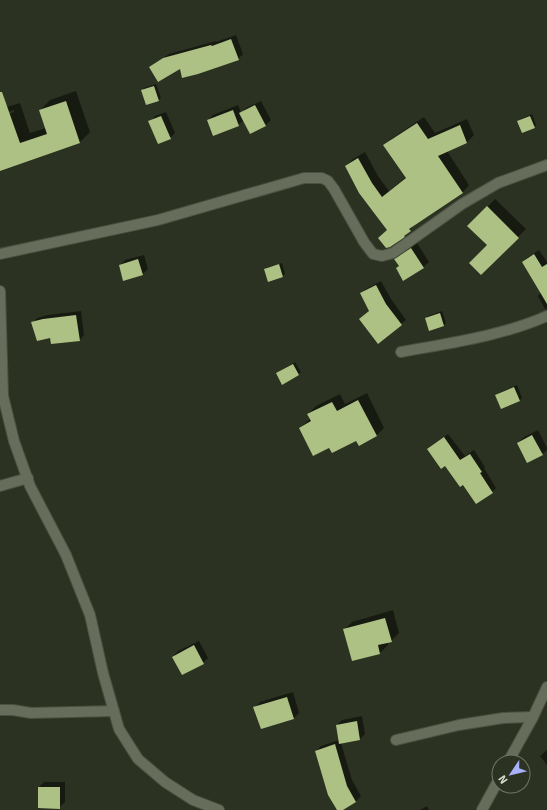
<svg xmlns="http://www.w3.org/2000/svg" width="547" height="810" viewBox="0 0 547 810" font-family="Signika,sans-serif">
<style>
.shadow{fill:#0007}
.building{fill:#adc184}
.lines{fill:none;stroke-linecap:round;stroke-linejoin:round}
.minor-casing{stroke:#4b5041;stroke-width:12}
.tertiary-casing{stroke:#4b5041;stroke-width:12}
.secondary-casing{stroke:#4b5041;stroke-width:12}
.minor{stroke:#666d5a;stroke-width:10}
.tertiary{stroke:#666d5a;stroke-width:10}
.secondary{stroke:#666d5a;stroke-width:10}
</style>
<rect width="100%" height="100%" fill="#2c3221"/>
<g class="shadow">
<path d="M236 35 243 54 238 59 180 68H150L155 63 169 54 216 41V42Z"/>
<path d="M156 84 161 98 158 100 142 90 144 88Z"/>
<path d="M76 91 90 132 80 142 0 170V117L14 112V110L0 115V109L20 103 30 133 46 128 40 110 50 100Z"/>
<path d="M261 101 271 120 265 126 244 120 238 125 208 120 213 115 238 105 241 113 246 108Z"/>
<path d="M166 112 175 133 170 138 150 122 155 116Z"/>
<path d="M532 114 536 125 534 127 519 121 521 119Z"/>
<path d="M424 117 435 133 467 119 474 135 467 142 447 151 469 185 463 192 416 223 404 236 379 238 388 230 346 166 353 159 365 152 378 176 389 191 406 177 385 145 391 139Z"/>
<path d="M495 199 526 229 481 274 488 245 469 226Z"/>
<path d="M417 243 429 262 423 267 400 265 395 260 401 254Z"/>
<path d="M539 250 547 262V309H545L538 296 541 292 523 262 528 257Z"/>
<path d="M144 255 148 269 143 274 120 265 125 260Z"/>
<path d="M282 263 285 274 283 276 269 280 265 269 268 267Z"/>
<path d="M381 281 391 299 406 320 378 342 360 319 370 310 361 293 366 289Z"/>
<path d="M81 311 84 335 80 340 51 336 33 323 37 318 48 315Z"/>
<path d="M442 311 446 323 444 325 430 330 426 319 428 316Z"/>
<path d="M295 362 301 372 298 375 277 373Z"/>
<path d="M517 385 522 398 520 400 502 408 496 395 499 393Z"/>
<path d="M367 393 384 428 376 436 330 446 300 428 311 418 308 414 316 406 340 394 345 404Z"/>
<path d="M538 430 547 448V450L542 454 518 443 524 437Z"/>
<path d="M448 434 465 456 474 450 485 467 484 468 496 488 492 492 464 483 428 449Z"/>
<path d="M393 610 399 633 391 641 387 642 388 645 380 653 353 660 344 630 352 622Z"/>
<path d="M199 641 208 658 203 663 173 657 178 651Z"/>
<path d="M293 692 299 713 294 718 261 728 255 708 260 702Z"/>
<path d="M362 716 365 734 360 739 341 743 352 780 361 796 355 802 341 810H338L316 751 321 746 339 740 337 725 342 720Z"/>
<path d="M547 750V765L540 756Z"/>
<path d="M44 782H65V802L59 808 39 787Z"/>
<path d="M427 806 429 810H420Z"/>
</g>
<g class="building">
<path d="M231 39 239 60 198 74 182 78 180 69 158 82 149 67 163 58 211 45 212 46Z"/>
<path d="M154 86 159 101 146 105 141 90Z"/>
<path d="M0 92H2L20 143 47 134 39 110 66 101 80 143 0 171Z"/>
<path d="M255 105 266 126 250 134 239 113Z"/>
<path d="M233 110 239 126 213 136 207 120Z"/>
<path d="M161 116 171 139 158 144 148 121Z"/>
<path d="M530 116 535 128 522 133 517 121Z"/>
<path d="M417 123 428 139 460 125 467 143 438 156 463 193 409 229 411 231 404 236 405 237 390 247 386 248 378 238 387 230 359 193 345 166 358 158 372 183 382 197 406 178 383 145Z"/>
<path d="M487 206 519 238 481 275 469 263 487 245 467 226Z"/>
<path d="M411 248 424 268 403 281 396 268 399 266 394 259Z"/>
<path d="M534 254 542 267 547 264V304L522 262Z"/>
<path d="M138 259 143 275 123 281 119 265Z"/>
<path d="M279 264 283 277 268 282 264 269Z"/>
<path d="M376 285 386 304 402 325 378 344 359 319 369 311 360 293Z"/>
<path d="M440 313 444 326 429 331 425 318Z"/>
<path d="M76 315 80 341 51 344 50 338 37 341 31 322 43 319Z"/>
<path d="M293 364 299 375 282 385 276 373Z"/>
<path d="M514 387 520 401 501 409 495 395Z"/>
<path d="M358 400 377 436 359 446 356 441 332 453 329 448 313 456 299 428 311 421 307 414 332 402 337 411Z"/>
<path d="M532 435 543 455 527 463 517 443Z"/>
<path d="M444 437 460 460 470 454 482 472 480 473 493 493 476 504 463 485 460 487 445 466 441 469 427 449Z"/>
<path d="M385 618 392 642 378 645 380 654 352 661 343 629Z"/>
<path d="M194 645 204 664 182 675 172 657Z"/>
<path d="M287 697 294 719 261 729 253 707Z"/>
<path d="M357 721 360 740 339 744 336 725Z"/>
<path d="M335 744 347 786 356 802 343 810H337L328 795 315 751Z"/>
<path d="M38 787H60V809L38 808Z"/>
</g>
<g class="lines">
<g class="minor-casing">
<g id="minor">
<path d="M0 254 158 220 304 178H322L328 181 334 189 364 242 373 254 382 256 393 253 462 204 498 183 547 165"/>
<path d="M401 352C449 343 502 336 547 316"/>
<path d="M0 486 28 478"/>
<path d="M0 710H13L31 713 114 711"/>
<path d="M396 740 459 725 503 718 533 717"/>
</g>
</g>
<g class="tertiary-casing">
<path id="tertiary" d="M0 291 3 396 14 441 30 486 66 555 90 615 103 673 119 729 138 759 165 782 193 800 219 810"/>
</g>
<g class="secondary-casing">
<g id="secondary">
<path d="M508 762 533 717 547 687"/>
<path d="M482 810 499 779"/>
</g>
</g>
<use href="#minor" class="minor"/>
<use href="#tertiary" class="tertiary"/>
<use href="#secondary" class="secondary"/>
</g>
<g transform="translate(511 774) rotate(235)"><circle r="19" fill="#2c3221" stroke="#707567"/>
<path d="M0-3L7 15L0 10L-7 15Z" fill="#a9b0fc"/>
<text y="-6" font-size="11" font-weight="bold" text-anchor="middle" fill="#d6dacf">N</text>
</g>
</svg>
